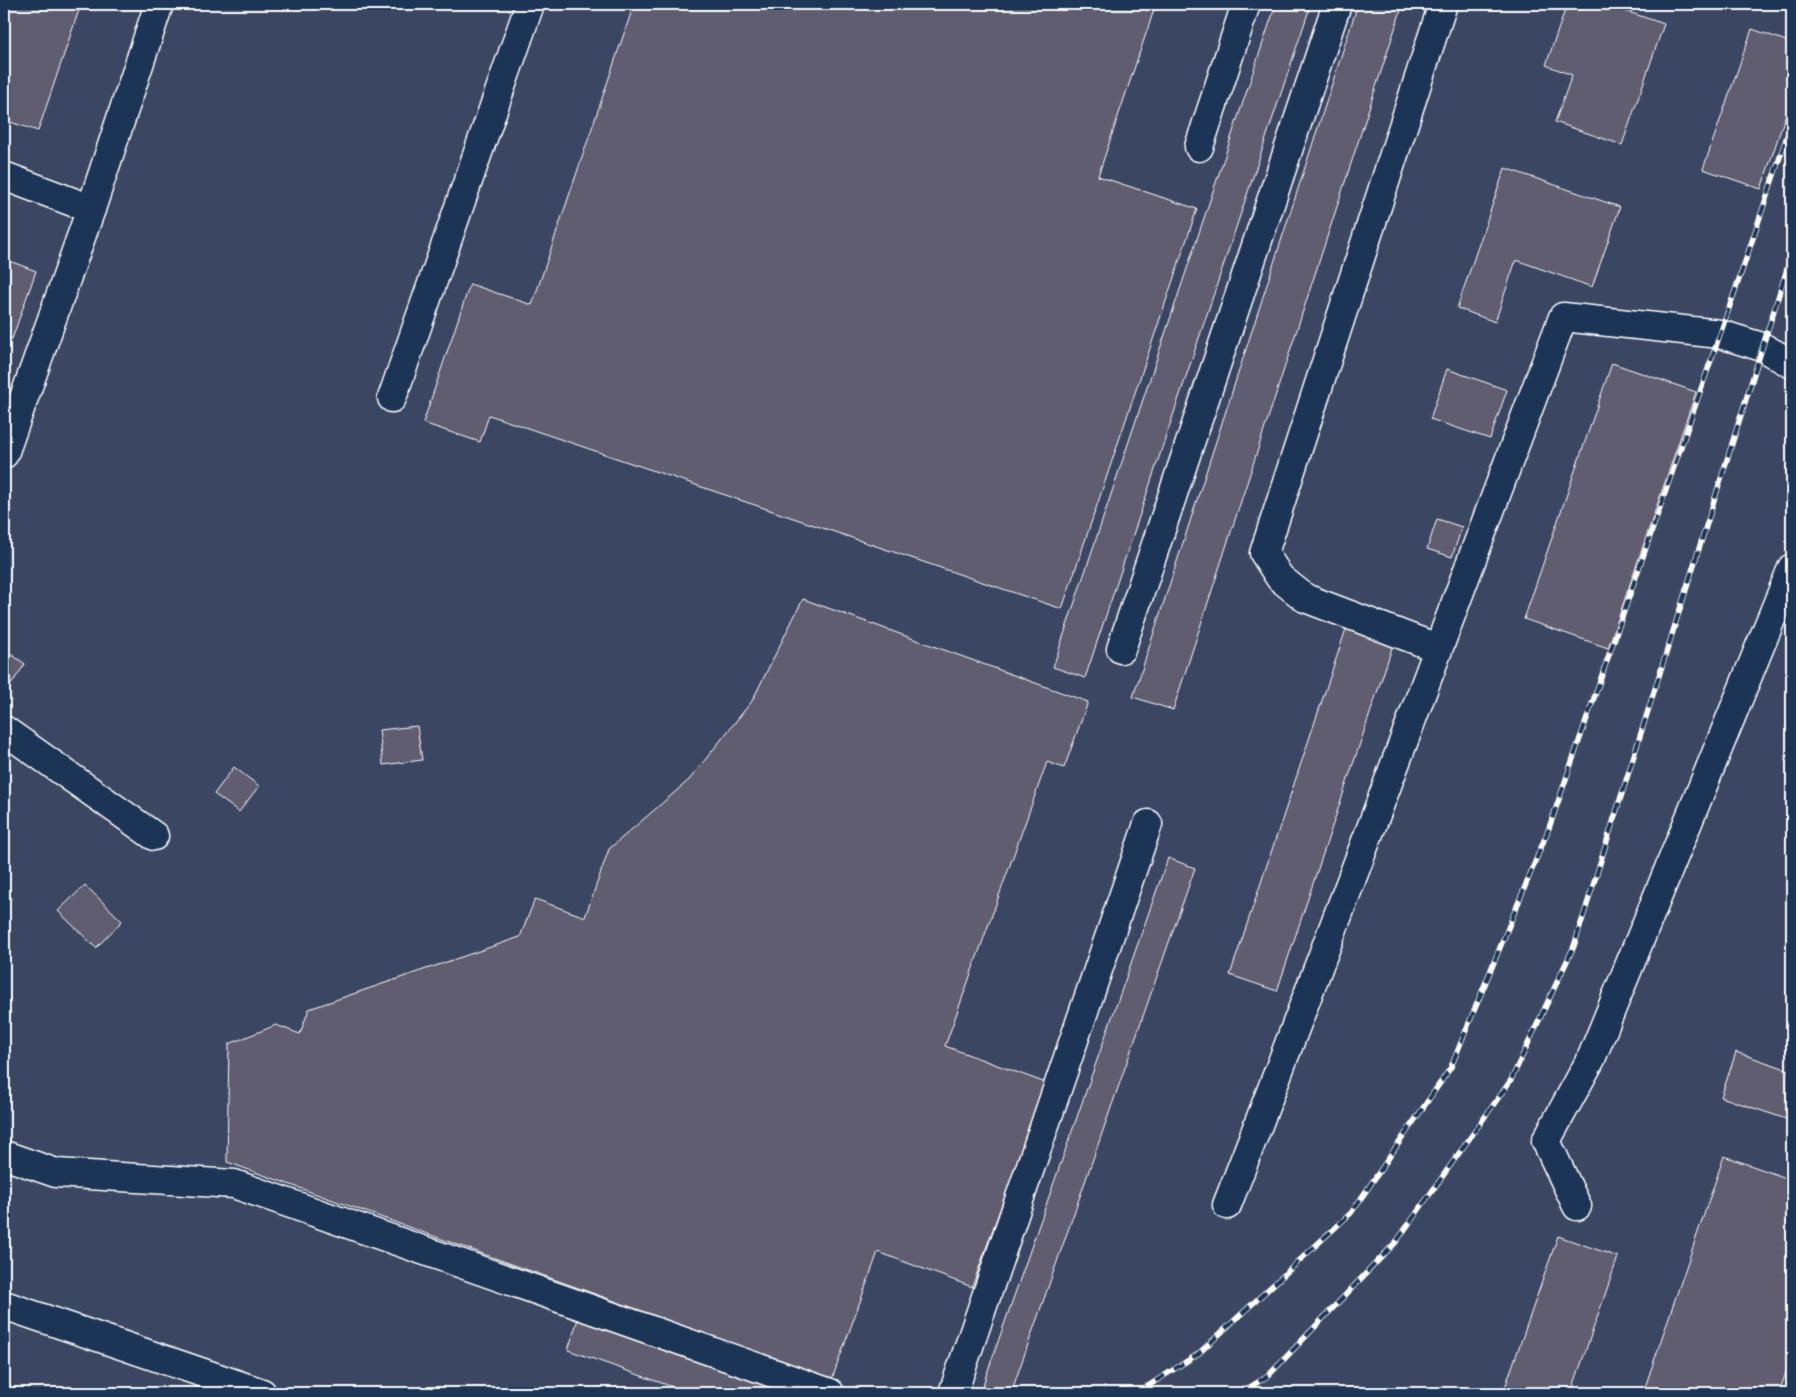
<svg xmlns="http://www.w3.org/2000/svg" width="1796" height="1397" viewBox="0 0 1796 1397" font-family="'Shantell Sans',sans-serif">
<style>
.built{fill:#3b4762}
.building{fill:#615d71;stroke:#fff}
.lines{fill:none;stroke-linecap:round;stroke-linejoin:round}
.minor-casing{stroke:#fff;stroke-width:31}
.minor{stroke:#1d3557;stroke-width:28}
.rail-casing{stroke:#fff;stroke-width:5.5}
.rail{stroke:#1d3557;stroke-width:4;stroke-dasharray:11;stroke-linecap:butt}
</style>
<rect width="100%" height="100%" fill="#2b3d5c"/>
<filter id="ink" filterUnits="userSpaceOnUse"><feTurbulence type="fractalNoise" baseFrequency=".02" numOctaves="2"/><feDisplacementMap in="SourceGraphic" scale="10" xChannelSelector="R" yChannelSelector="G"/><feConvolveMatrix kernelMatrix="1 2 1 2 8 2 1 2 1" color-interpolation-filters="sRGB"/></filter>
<g filter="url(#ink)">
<rect class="built" x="4" y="4" width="1788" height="1389"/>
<g class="building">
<path d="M4 4H81L38 131 4 120Z"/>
<path d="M634 4H1156L1098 176 1197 209 1062 609 489 415 480 442 423 423 470 284 532 305Z"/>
<path d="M1276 4H1311L1085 678 1053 667Z"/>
<path d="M1358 4H1403L1173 710 1133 697Z"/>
<path d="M1567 4H1605L1664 24 1622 145 1555 122 1572 75 1546 65Z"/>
<path d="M1752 29 1792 43V96L1761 189 1703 169Z"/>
<path d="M1505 168 1620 207 1592 287 1516 260 1495 322 1457 308Z"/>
<path d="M4 259 36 271 12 339 4 336Z"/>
<path d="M1612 363 1696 392 1608 648 1524 619Z"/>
<path d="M1447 369 1507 390 1490 439 1430 419Z"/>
<path d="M1437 519 1462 527 1452 557 1427 549Z"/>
<path d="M803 599 1088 702 1064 768 1047 762 945 1046 1046 1083 972 1287 878 1252 832 1379 227 1162 229 1044 276 1025 300 1034 309 1009 520 937 535 899 585 917 609 849 689 780 752 701Z"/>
<path d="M1346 629 1393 645 1277 991 1230 975Z"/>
<path d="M4 649 25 664 4 695Z"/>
<path d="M417 726 422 760 383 765 379 730Z"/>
<path d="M234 767 259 786 239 812 214 794Z"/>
<path d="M1168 858 1195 868 1011 1393H980Z"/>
<path d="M85 885 122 921 96 948 58 911Z"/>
<path d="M1736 1052 1792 1071V1121L1721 1097Z"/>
<path d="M1724 1156 1792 1180V1355L1779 1393H1643Z"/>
<path d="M1558 1236 1618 1257 1571 1393H1503Z"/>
<path d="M578 1319 789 1393H690L568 1350Z"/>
</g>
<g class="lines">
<g class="minor-casing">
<g id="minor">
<path d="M1199 147 1246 4"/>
<path d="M4 176 91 209"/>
<path d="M392 398 530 4"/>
<path d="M4 454 91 209 159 4"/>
<path d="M1437 648 1305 598 1280 578 1264 553 1443 4"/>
<path d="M1121 649 1337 4"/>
<path d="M4 730 154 836"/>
<path d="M4 1155 56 1173 234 1184 830 1393"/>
<path d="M1227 1205C1342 910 1451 613 1563 317L1720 334 1762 347 1792 364"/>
<path d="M1577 1206 1546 1141 1591 1059 1792 568"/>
<path d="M4 1305 262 1393"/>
<path d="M953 1393 1148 824"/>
</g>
</g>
<use href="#minor" class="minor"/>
<g class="rail-casing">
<g id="rail">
<path d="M1137 1393 1198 1354 1351 1213 1451 1067 1549 828 1745 262 1792 121"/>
<path d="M1240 1393 1268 1376 1396 1242 1511 1080 1574 946 1792 253"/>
</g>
</g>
<use href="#rail" class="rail"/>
</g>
</g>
<rect width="1796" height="1397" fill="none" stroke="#1d3557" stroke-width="20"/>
<rect x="10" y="10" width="1776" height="1377" fill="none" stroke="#fff" stroke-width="2" filter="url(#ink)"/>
</svg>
